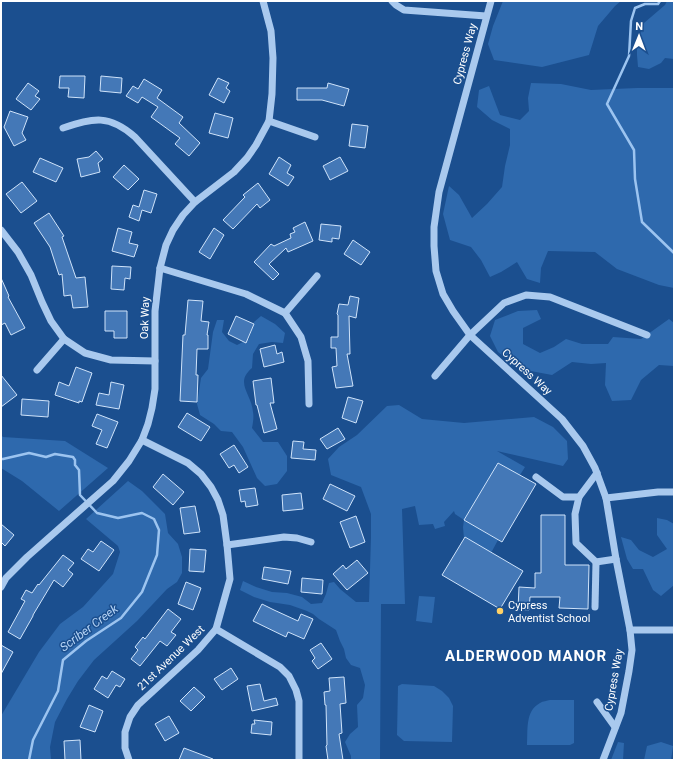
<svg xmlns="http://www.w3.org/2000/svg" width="675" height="761" viewBox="0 0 675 761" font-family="Roboto,sans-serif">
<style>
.green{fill:#2e69ad}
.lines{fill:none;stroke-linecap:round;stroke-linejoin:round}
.stream{stroke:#9cc4f0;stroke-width:2.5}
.building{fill:#4478b7;stroke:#cfe3fa}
.minor{stroke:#a9c9ee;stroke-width:7}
.poi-dot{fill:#ffd166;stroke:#1b4f8f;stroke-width:1.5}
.labels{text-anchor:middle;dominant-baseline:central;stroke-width:3;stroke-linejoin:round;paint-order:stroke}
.street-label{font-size:11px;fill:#fff;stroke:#1b4f8f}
.poi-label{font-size:11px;fill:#fff;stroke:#1b4f8f;text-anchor:start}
.water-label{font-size:12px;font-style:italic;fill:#b5d3f5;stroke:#1b4f8f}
.district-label{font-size:15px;font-weight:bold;letter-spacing:1px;fill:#fff;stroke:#1b4f8f}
</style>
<rect width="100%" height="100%" fill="#1b4f8f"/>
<g class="green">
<path d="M503 1H621L615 6 598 26 589 55 542 67 494 60 488 44 493 26Z"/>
<path d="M667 1H674V59L665 58 661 63 649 69 638 67 637 55V43L644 23 665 5Z"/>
<path d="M531 83 561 84 591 90 637 88H674V288L659 285 617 269 595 252 548 251 541 268 540 283 527 279 517 262 501 272 490 277 481 260 471 247 450 240 443 214 449 186 459 195 472 218 487 204 502 187 505 166 510 145V129L492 120 477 107 479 90 489 86 500 115 520 120 529 111 528 98Z"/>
<path d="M537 310 541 319 523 328V344L540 353 554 347 566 339 582 344H608L613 337 641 339 669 319 674 323V366L659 365 641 380 631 400 612 401 605 385 606 363 591 364 572 362 552 375 520 369 498 352 490 336 495 320 518 311Z"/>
<path d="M261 316 275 324 285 333 283 343 272 342 259 344 253 354 252 368C234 383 252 394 253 412 254 417 253 423 252 428L263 442H278L287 456V471L277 484 265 486 257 478 243 447 232 432 221 431 214 424 200 415 197 404 201 378 208 369 213 332 217 320H224L222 332 229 341 237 345 249 339 254 322Z"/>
<path d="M399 405 422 419 464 423 534 417 553 427 567 441 568 459 563 466 497 451 525 467 520 475 498 463 464 520 498 540 491 553 465 537 464 539 463 527 464 520 455 514 454 511 444 522 445 526 435 529 433 524 419 525 415 506 402 509 405 604H381L380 760H351V756L345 742 350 734 358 727 357 705 363 698 365 685 360 668 351 665 346 658 344 649 340 641 336 630 319 619 313 614 307 611 290 605 270 602 254 597 240 590 243 581 256 587 272 592 287 593 302 597 311 604 322 603 326 594 329 583 334 582 340 589 356 602H369L371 537V514L361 487 331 475 328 459 339 447 357 435 387 406Z"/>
<path d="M1 435 3 437 65 441 108 468 59 511 22 481 1 468Z"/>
<path d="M128 481 142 491 165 514 168 533 178 544 182 557V573L177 582 167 589 137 621 94 660 78 681 67 699 55 722 50 747 51 760H1V716L39 652 60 624 83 607 113 574 120 552 118 546 86 519Z"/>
<path d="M657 518 667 520 674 524V585L661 596 653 590 643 569H633L627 559 621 537 631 540 639 550 653 557 667 549 657 535Z"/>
<path d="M419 596 435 597 432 623 416 621Z"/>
<path d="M402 684 434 686 442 691 449 698 453 706 452 742 404 741 397 735 398 686Z"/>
<path d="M550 700H574V743L570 745H527C528 730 525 711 540 703 543 701 547 701 550 700Z"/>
<path d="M618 742 624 743 623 760H611Z"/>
<path d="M661 742 673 746 671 760H644L647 746Z"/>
</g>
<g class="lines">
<g class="stream">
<path d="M660 1 658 4H645L635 8 631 21 629 56 607 104 634 150 635 179 642 222 674 253"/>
<path d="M1 459H3L29 453 46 457 55 454 73 457 75 460V465L79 470 80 495 97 513 118 518 142 513 154 519 159 530 157 555 142 592 121 618 86 641 63 660 58 691 33 740 29 760"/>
</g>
</g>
<g class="building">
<path d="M60 76H85L84 98 68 97 69 88H59Z"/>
<path d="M101 76 122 78 121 93 100 91Z"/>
<path d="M218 78 229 83 226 88 230 91 224 103 209 95Z"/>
<path d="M144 79 162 90 157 98 183 117 179 123 200 143 189 156 175 144 180 138 151 117 158 107 142 97 138 103 126 96 133 86 138 89Z"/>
<path d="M28 83 39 91 35 96 40 99 31 110 16 99Z"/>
<path d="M328 83 349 89 344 106 322 100H297V88H327Z"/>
<path d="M10 111 28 117 22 133 26 140 14 146 4 127Z"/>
<path d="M215 113 233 118 228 138 209 133Z"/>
<path d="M352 124 368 126 365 148 349 146Z"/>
<path d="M96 151 103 159 98 163 100 172 81 177 77 159 89 157Z"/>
<path d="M279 157 291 165 287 173 294 177 288 186 269 174Z"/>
<path d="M340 157 348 171 330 180 323 166Z"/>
<path d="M40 158 63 168 56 182 33 172Z"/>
<path d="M124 165 139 179 128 190 113 177Z"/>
<path d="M22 182 37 201 21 213 6 194Z"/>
<path d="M258 183 270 200 260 208 257 204 233 229 223 220 245 197 243 195Z"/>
<path d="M144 190 157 194 151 213 142 210 139 221 129 217 133 205 139 207Z"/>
<path d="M49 213 64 236 62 237 76 278 85 277 88 307 73 308 71 295 64 296 62 274 59 275 50 247 34 223Z"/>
<path d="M305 222 313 241 288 252 286 248 269 264 279 274 273 280 254 262 271 244 274 246 291 238 290 234 295 232 293 228Z"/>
<path d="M321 224 341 226 339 239 332 238V242L319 240Z"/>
<path d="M118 228 132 232 129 243 138 245 134 257 112 251Z"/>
<path d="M214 228 224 235 210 259 199 252Z"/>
<path d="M353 240 370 252 361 265 344 254Z"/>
<path d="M112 266 131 267 130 279 125 278 124 290 111 289Z"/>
<path d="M1 278 9 296 8 297 25 328 11 335 5 323 1 325Z"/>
<path d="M350 296 359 298 356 318 349 316 350 354H347L353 386 336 388 332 367 337 366 336 348H331V337H338V315L337 314 339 304 348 305Z"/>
<path d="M188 300 203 301 201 321 209 322 207 335H208V349H197L196 375H198L197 402 180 401 183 335H185Z"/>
<path d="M105 311H127V338H114V331H105Z"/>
<path d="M236 316 254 324 246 343 228 334Z"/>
<path d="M275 345 277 354 282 352 284 362 264 367 260 349Z"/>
<path d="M76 367 92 373 82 402 79 401V403L55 395 59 382 69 386Z"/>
<path d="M1 375 17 395 1 407Z"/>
<path d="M271 378 274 403H270L277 429 264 433 257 405H256L253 381Z"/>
<path d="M111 382 124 385 119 409 96 405 99 393 109 395Z"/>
<path d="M348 397 363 401 356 423 342 418Z"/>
<path d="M22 399 49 401 48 417 21 415Z"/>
<path d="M187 413 210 427 201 441 178 427Z"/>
<path d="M97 414 118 422 107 448 96 444 102 430 92 426Z"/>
<path d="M338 428 345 439 327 449 320 439Z"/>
<path d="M293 441 304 442 303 449 316 450 315 460 291 458Z"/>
<path d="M234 445 248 467 239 473 234 465 229 468 220 454Z"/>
<path d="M498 463 536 484 502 542 464 520Z"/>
<path d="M163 474 184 492 173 505 153 487Z"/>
<path d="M330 484 355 496 347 511 323 499Z"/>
<path d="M255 488 258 505 246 507 245 501 241 502 239 490Z"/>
<path d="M301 493 303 509 283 511 282 495Z"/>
<path d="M195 506 200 532 184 534 180 508Z"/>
<path d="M541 515H565V565H589L588 609 559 608 560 597H530L529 610 518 609 519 587 535 588V573H541Z"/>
<path d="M356 516 365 542 350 548 340 522Z"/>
<path d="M1 524 14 535 5 546 1 542Z"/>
<path d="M465 537 523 571 500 609 442 575Z"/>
<path d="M101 541 114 550 99 571 81 559 88 549 93 552Z"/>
<path d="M190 549 206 550 204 572 189 571Z"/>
<path d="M63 555 74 563 68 570 73 574 63 587 54 580 33 615V616L20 639 8 632 25 601 21 599 26 590 32 593 38 584 39 585Z"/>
<path d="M357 560 368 573 347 590 333 574 343 565 346 569Z"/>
<path d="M264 567 291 571 288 584 262 579Z"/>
<path d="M302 578 323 580 322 594 301 592Z"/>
<path d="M186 582 201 588 193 610 178 604Z"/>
<path d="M262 604 274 610 298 621 301 614 313 619 304 639 288 632 286 637 253 621Z"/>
<path d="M168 609 181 619 171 632 176 635 167 646 160 641 140 666 131 659 138 650 135 647 143 637 145 639Z"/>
<path d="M321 643 332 659 318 669 312 661 315 658 310 650Z"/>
<path d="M1 645 13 652 1 674Z"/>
<path d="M231 668 238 679 222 690 214 679Z"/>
<path d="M112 671 125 679 120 687 116 685 108 698 94 689 102 676 107 679Z"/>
<path d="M344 677 346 703 340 704 342 733 339 734 343 760H328L326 746 327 745 326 705H325L324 692 330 691 329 678Z"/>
<path d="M260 684 264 701 276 698 278 705 252 711 247 686Z"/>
<path d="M194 687 205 697 191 711 180 701Z"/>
<path d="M89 705 103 711 95 732 80 727Z"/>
<path d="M169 716 179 733 165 741 155 724Z"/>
<path d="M254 720 272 722 271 735 251 733 252 724H255Z"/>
<path d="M80 740 81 760H65L64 741Z"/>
<path d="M184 748 213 759V760H179Z"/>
</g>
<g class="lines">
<g class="minor">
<path d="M392 1 396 5 404 10 486 16"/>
<path d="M491 1 439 192 434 227V246L436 271 443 294 453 311 470 335 562 419 583 446 595 468 606 498 616 559 630 630 632 650 629 671 621 713 603 760"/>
<path d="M269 121 315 137"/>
<path d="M63 128C94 118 109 114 135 137L195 202"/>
<path d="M1 230 18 252 31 275 42 302 51 321 64 339 85 353 111 360 155 361"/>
<path d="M160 268 246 294 285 313 301 337 308 361 309 404"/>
<path d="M285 313 317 276"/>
<path d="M37 370 64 339"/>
<path d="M435 376 470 335 504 303 526 295 550 297 647 335"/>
<path d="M536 477 563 497H579L597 473"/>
<path d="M579 497 575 514 576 543 596 562 616 559"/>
<path d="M606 498 658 492H674"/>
<path d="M227 545 284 537 297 538 311 542"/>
<path d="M1 587 6 578 27 557 113 481 129 461 142 440 148 424 152 408 155 389V311L160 268 166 245 173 230 183 215 195 202 234 172 247 158 256 145 269 121 272 94 273 58 271 31 263 1"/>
<path d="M595 607 596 562"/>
<path d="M216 629 280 667 289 676 296 690 299 701V760"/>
<path d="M630 630H674"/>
<path d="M597 702 615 727"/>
<path d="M129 760 125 748V732L130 717 138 705 198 650 216 629 230 579 227 545 223 515 218 500 211 487 201 474 188 463 142 440"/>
</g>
</g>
<circle class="poi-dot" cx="500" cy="611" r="4"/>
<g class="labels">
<g class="street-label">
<text transform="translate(465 54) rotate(-75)">Cypress Way</text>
<text transform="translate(145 318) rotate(-88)">Oak Way</text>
<text transform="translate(527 372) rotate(42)">Cypress Way</text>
<text transform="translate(171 658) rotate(-44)">21st Avenue West</text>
<text transform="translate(614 680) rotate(-80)">Cypress Way</text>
</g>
<g class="poi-label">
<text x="508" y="605">Cypress<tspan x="508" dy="13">Adventist School</tspan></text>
</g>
<g class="water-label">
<text transform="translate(89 628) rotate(-37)">Scriber Creek</text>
</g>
<g class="district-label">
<text x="526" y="656">ALDERWOOD MANOR</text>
</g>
</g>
<rect width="675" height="761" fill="none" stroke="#ffffff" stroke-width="4"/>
<g transform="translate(639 36) rotate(1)" stroke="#1b4f8f" stroke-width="3" paint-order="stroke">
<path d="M0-3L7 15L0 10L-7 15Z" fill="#ffffff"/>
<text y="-6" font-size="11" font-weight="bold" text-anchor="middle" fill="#ffffff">N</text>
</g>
</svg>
